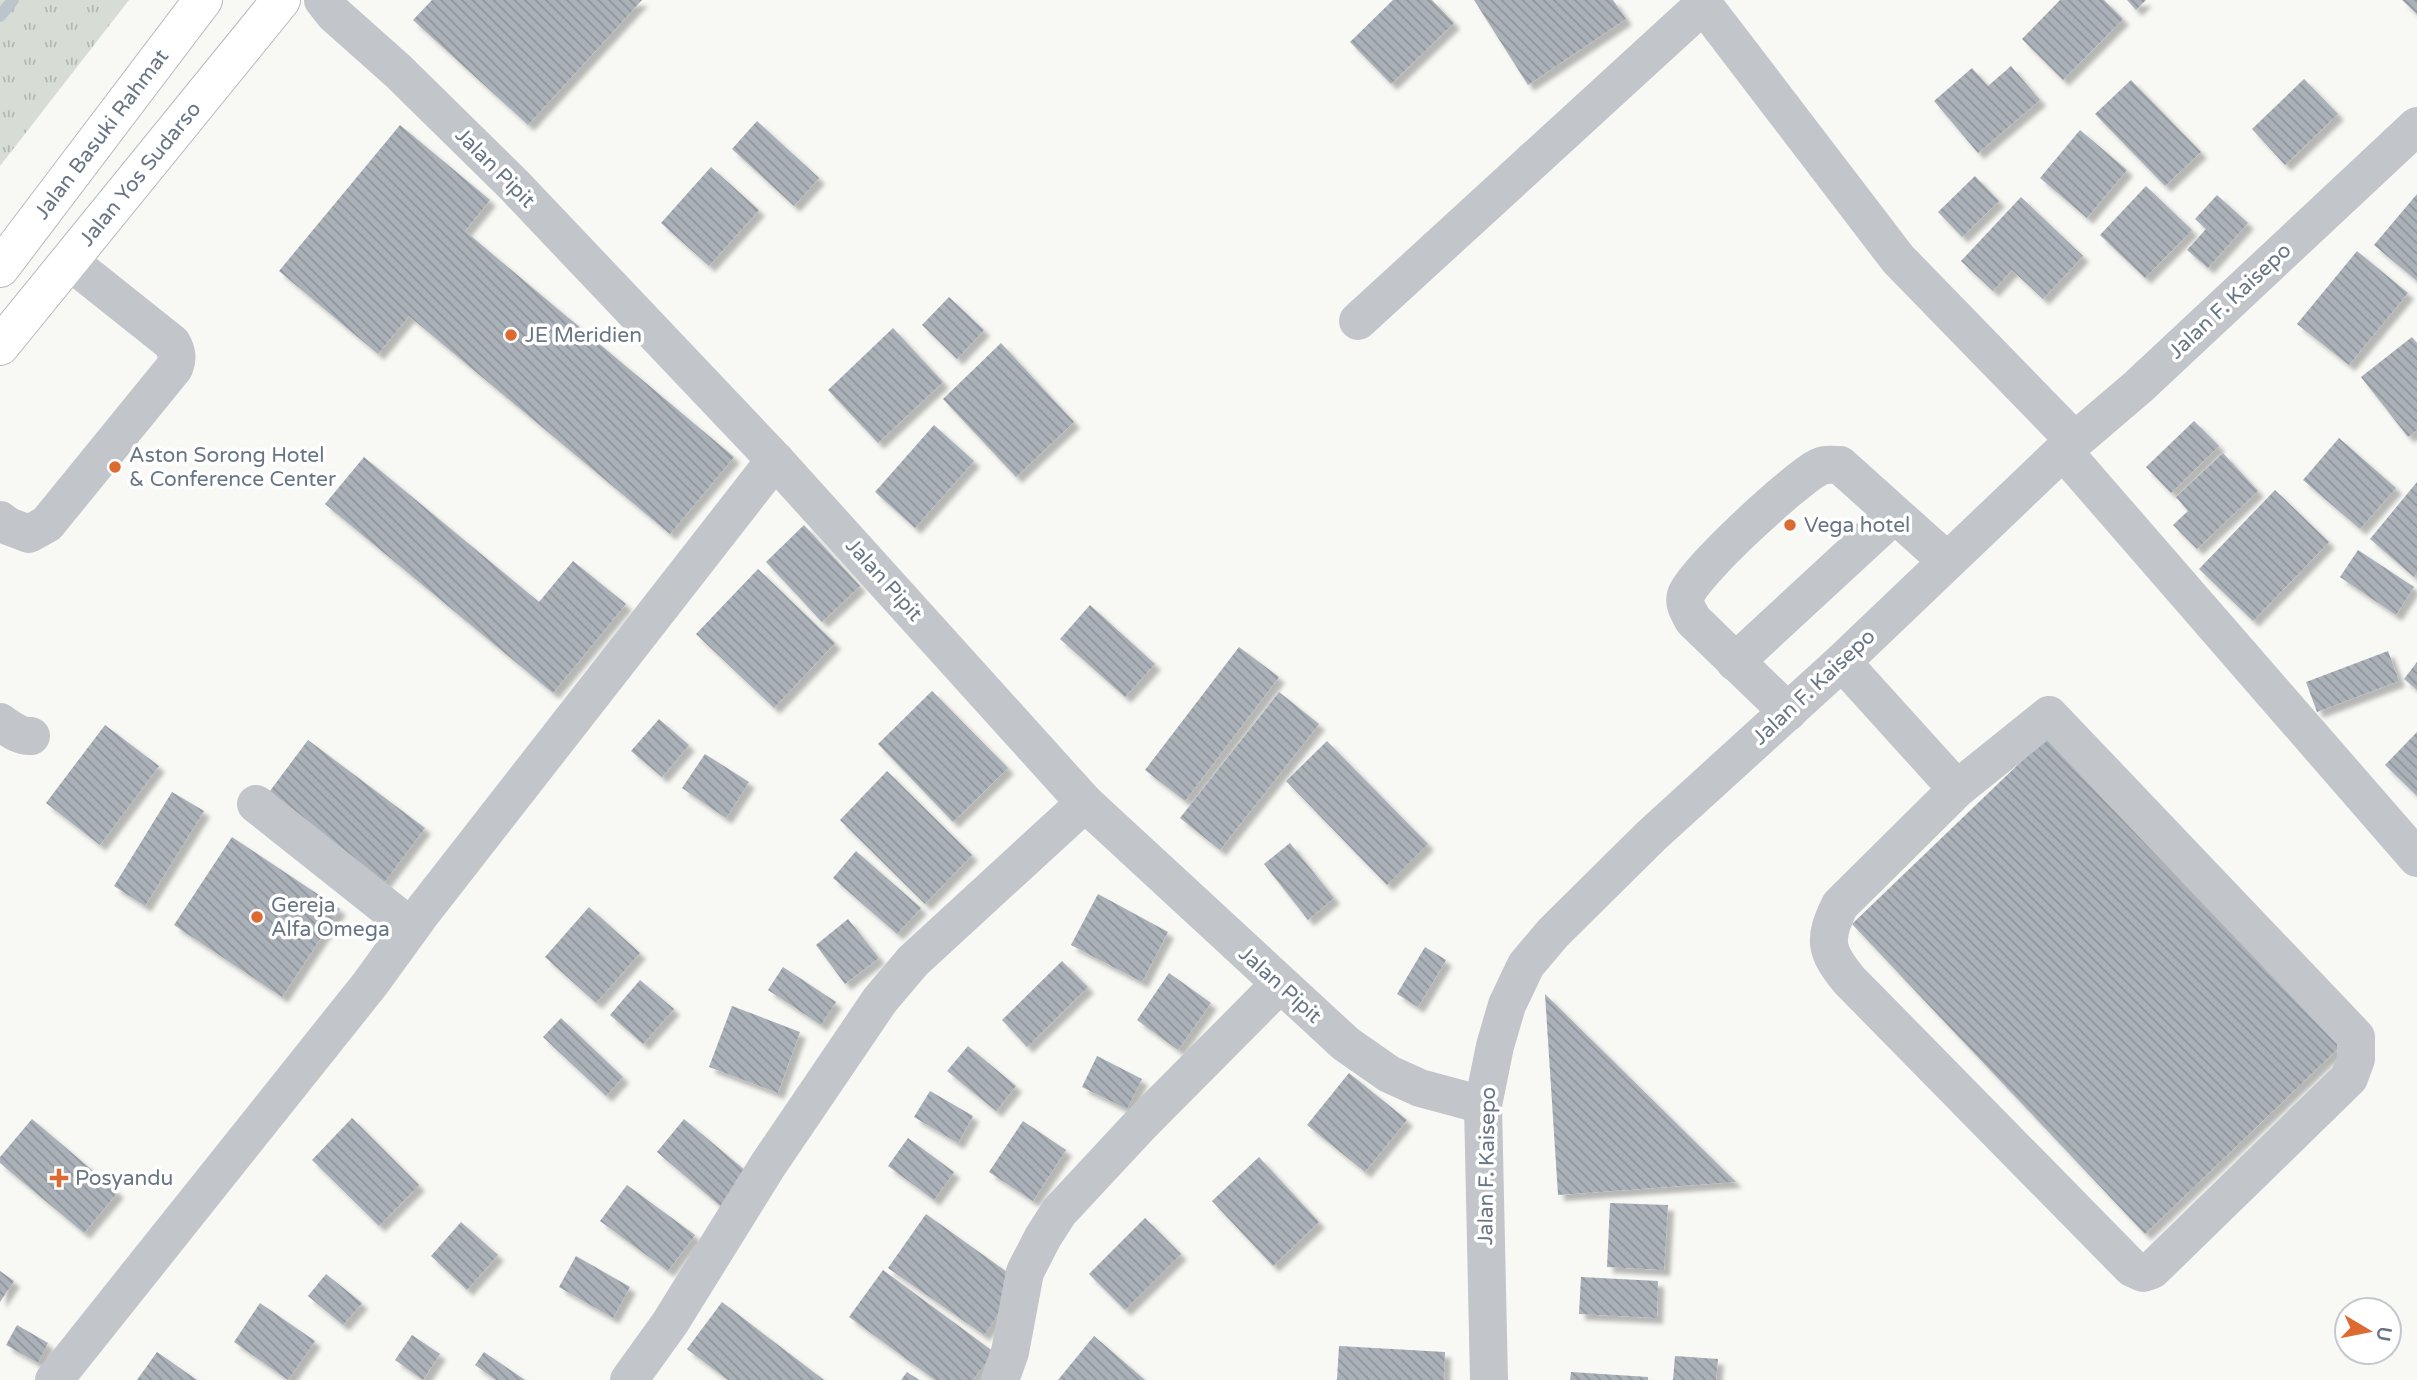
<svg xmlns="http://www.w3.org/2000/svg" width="2417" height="1380" viewBox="0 0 2417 1380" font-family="'Varela Round',sans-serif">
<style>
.park{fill:url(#park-tufts)}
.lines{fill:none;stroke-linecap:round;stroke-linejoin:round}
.stream{stroke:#bcc5cb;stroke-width:12}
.building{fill:url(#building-back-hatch);filter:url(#shadow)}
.highway-casing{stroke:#b5b8bc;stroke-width:40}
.minor{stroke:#c2c5c9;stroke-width:38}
.highway{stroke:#fff;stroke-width:38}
.poi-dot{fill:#dc6a31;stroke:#fff;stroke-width:2.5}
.labels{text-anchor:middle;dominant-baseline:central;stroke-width:7;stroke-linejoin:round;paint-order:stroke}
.street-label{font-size:21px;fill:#687585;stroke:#fff}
.poi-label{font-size:21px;fill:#687585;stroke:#fff;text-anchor:start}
</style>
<defs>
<pattern id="park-tufts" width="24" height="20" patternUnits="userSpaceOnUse" patternTransform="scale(1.75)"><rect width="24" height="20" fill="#d7ddd5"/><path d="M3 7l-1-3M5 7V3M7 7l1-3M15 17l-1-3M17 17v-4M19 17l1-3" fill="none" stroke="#b2b8b2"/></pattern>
<pattern id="building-back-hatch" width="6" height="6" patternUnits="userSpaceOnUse" patternTransform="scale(1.75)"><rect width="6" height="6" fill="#abb1b8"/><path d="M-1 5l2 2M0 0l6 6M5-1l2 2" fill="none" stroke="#8f959b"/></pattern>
<filter id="shadow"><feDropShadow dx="6" dy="6" stdDeviation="2" flood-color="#0004"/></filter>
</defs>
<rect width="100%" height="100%" fill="#f8f8f5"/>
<path class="park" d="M0 0H129L0 166Z"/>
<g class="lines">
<path class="stream" d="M0 16 13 0"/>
</g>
<g class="building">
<path d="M432 0H642L528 125 413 20Z"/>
<path d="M1393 0H1432L1454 23 1391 84 1350 42Z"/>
<path d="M1474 0H1613L1626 19 1528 85Z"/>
<path d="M2060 0H2104L2123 19 2063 80 2022 39Z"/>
<path d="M2127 0H2146L2136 10Z"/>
<path d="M2402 0H2417V14Z"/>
<path d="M2011 66 2040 100 1978 153 1934 101 1972 68 1988 86Z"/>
<path d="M2304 79 2338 114 2285 165 2252 129Z"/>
<path d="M2131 80 2201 152 2165 186 2095 114Z"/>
<path d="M757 121 819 178 794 206 732 149Z"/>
<path d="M400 125 490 200 465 231 734 457 670 534 409 316 378 354 279 271Z"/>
<path d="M2080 130 2127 170 2087 218 2040 178Z"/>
<path d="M711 167 759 210 709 266 661 223Z"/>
<path d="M1975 176 1999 201 1962 237 1938 212Z"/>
<path d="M2146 186 2192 230 2145 278 2100 235Z"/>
<path d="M2417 194V281L2374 245Z"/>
<path d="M2217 195 2248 223 2208 268 2187 250 2206 229 2195 219Z"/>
<path d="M2021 197 2083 256 2043 299 2012 270 1993 291 1961 261Z"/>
<path d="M2357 251 2408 293 2349 365 2297 324Z"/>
<path d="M949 297 984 330 957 359 922 325Z"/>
<path d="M893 328 943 382 878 443 828 390Z"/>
<path d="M2412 337 2417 343V430L2408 437 2361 377Z"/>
<path d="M1001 343 1074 422 1016 477 943 399Z"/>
<path d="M2194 421 2219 446 2171 493 2146 467Z"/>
<path d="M934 425 974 461 915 528 875 492Z"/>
<path d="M2339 438 2396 488 2360 529 2303 480Z"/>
<path d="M2223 453 2258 491 2197 549 2173 525 2188 511 2176 497Z"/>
<path d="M364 457 539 602 573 561 626 604 553 693 325 504Z"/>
<path d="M2417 482V573L2414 577 2370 539Z"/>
<path d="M2275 490 2329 542 2253 621 2199 569Z"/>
<path d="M804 525 860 586 822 622 766 562Z"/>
<path d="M2358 550 2414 587 2396 615 2340 577Z"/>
<path d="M758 569 835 643 774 708 696 634Z"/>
<path d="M1090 605 1155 664 1125 697 1060 639Z"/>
<path d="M1239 647 1279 677 1185 801 1145 770Z"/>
<path d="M2388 651 2399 681 2317 712 2306 682Z"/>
<path d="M2417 662V690L2404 679Z"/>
<path d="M932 691 1008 768 953 822 878 744Z"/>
<path d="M1279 692 1319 724 1220 850 1180 818Z"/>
<path d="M659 719 689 745 662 777 631 751Z"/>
<path d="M105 725 159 766 100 845 46 803Z"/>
<path d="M2055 729 2348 1039 2145 1234 1852 924Z"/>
<path d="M2417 732V796L2385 765Z"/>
<path d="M308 740 425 828 378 891 261 803Z"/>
<path d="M1327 741 1428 844 1387 885 1286 781Z"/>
<path d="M705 754 749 782 726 818 682 788Z"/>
<path d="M887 771 972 855 925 904 840 820Z"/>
<path d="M172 792 204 811 145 906 114 886Z"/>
<path d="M232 837 340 909 282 997 174 925Z"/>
<path d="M1290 843 1334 898 1308 920 1264 864Z"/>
<path d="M856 851 921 908 897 934 833 878Z"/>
<path d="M1098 894 1168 932 1142 982 1071 945Z"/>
<path d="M589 907 640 953 596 1003 545 957Z"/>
<path d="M848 919 879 958 845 984 816 945Z"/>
<path d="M1425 947 1446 960 1418 1007 1397 994Z"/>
<path d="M1062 961 1088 987 1027 1047 1002 1020Z"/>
<path d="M783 967 836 1002 821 1025 768 990Z"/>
<path d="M1169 973 1211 1003 1178 1050 1137 1020Z"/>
<path d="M640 980 674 1009 643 1044 610 1015Z"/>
<path d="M1545 994 1736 1182 1558 1195Z"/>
<path d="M732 1006 800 1032 778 1093 709 1067Z"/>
<path d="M561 1018 623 1077 606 1096 543 1037Z"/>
<path d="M968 1046 1016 1086 996 1111 947 1071Z"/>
<path d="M1097 1056 1142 1079 1127 1109 1082 1087Z"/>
<path d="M1349 1073 1407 1120 1365 1172 1307 1125Z"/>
<path d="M930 1091 973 1116 958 1143 914 1117Z"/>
<path d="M352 1118 419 1185 379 1226 312 1160Z"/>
<path d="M32 1119 118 1192 84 1233 0 1163V1157Z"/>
<path d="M684 1119 753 1177 725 1210 657 1152Z"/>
<path d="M1023 1121 1066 1150 1033 1201 989 1172Z"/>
<path d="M908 1138 954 1172 934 1200 888 1166Z"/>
<path d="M1259 1157 1319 1222 1273 1266 1212 1201Z"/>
<path d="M627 1185 695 1235 668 1271 600 1221Z"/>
<path d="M1610 1203 1668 1205 1664 1270 1607 1267Z"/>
<path d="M926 1214 1021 1282 984 1335 888 1268Z"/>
<path d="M1145 1218 1181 1254 1125 1310 1089 1274Z"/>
<path d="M461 1222 498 1255 467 1290 431 1256Z"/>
<path d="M576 1256 630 1287 613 1318 559 1287Z"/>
<path d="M883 1270 994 1352 973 1380H935L849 1317Z"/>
<path d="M0 1271 14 1281 0 1302Z"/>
<path d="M326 1274 362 1303 343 1325 308 1296Z"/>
<path d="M1581 1277 1658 1281 1657 1318 1579 1314Z"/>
<path d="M722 1302 824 1380H728L687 1349Z"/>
<path d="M260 1303 315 1341 288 1380 234 1342Z"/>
<path d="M17 1325 48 1343 38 1363 6 1345Z"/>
<path d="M412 1335 440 1354 423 1380 395 1360Z"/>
<path d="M1094 1336 1145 1380H1058Z"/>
<path d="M1339 1346 1445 1352 1444 1380H1337Z"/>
<path d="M157 1352 197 1380H137Z"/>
<path d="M484 1352 525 1380H496L475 1365Z"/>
<path d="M1675 1356 1718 1359 1716 1380H1673Z"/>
<path d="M907 1372 919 1380H901Z"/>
<path d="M1571 1372 1648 1377V1380H1570Z"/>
</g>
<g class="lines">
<g class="highway-casing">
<g id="highway">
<path id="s1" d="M0 268 203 0"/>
<path id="s2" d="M0 346 281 0"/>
</g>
</g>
<g class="minor">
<path d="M323 0 334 14 398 71 514 185 775 460 1085 803 1346 1044 1389 1074 1420 1088 1483 1105"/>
<path d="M1700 0 1898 259 2075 441"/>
<path d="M1358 321 1703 5"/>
<path d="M2063 451 2417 858"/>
<path d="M0 520 8 526 29 534 47 524 174 368C178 358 177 352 172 343L69 261"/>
<path d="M1735 662 1894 515"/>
<path d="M1842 662 1957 789"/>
<path d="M1788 712 1693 620C1689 612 1683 604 1686 595 1692 574 1796 478 1819 467 1824 464 1833 465 1840 465L1947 561"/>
<path d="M2049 715 2356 1037V1059L2349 1078 2152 1270 2143 1273 2132 1268 1849 980C1825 951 1823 939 1840 905L1957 789Z"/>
<path d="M0 722C9 728 19 737 31 736"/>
<path d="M256 804 411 927"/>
<path d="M54 1380 370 984 420 915 775 460"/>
<path d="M629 1380 670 1323 768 1165 880 1000 913 961 1085 803"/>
<path d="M1000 1380 1010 1352 1025 1272 1043 1237 1059 1212 1140 1125 1279 985"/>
<path d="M1489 1380 1483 1105 1495 1046 1507 1005 1526 965 1553 933 1651 836 1842 662 2063 451 2138 387 2417 126"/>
</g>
<use href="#highway" class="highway"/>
</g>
<g class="poi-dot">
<circle cx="511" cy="335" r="7"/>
<circle cx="115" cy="467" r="7"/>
<circle cx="1790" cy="525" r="7"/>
<circle cx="257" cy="917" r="7"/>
<path d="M55.5 1167.5h7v7h7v7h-7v7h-7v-7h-7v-7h7z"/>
</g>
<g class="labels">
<g class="street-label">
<text stroke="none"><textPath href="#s1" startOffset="168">Jalan Basuki Rahmat</textPath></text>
<text transform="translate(495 168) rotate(45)">Jalan Pipit</text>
<text stroke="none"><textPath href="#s2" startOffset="222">Jalan Yos Sudarso</textPath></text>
<text transform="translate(2230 301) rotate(-43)">Jalan F. Kaisepo</text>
<text transform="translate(884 580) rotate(48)">Jalan Pipit</text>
<text transform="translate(1814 687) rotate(-43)">Jalan F. Kaisepo</text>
<text transform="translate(1280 985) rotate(42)">Jalan Pipit</text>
<text transform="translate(1487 1166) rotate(-89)">Jalan F. Kaisepo</text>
</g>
<g class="poi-label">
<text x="525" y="335">JE Meridien</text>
<text x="129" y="455">Aston Sorong Hotel<tspan x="129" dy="24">&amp; Conference Center</tspan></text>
<text x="1804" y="525">Vega hotel</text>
<text x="271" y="905">Gereja<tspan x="271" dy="24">Alfa Omega</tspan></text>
<text x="75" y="1178">Posyandu</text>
</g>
</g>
<g transform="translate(2368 1331) rotate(100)"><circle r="33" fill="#ffffff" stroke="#c3c8ce" stroke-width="2"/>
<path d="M0-5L12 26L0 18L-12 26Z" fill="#dc6a31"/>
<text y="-10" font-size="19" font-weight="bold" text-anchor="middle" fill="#687585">U</text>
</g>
</svg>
